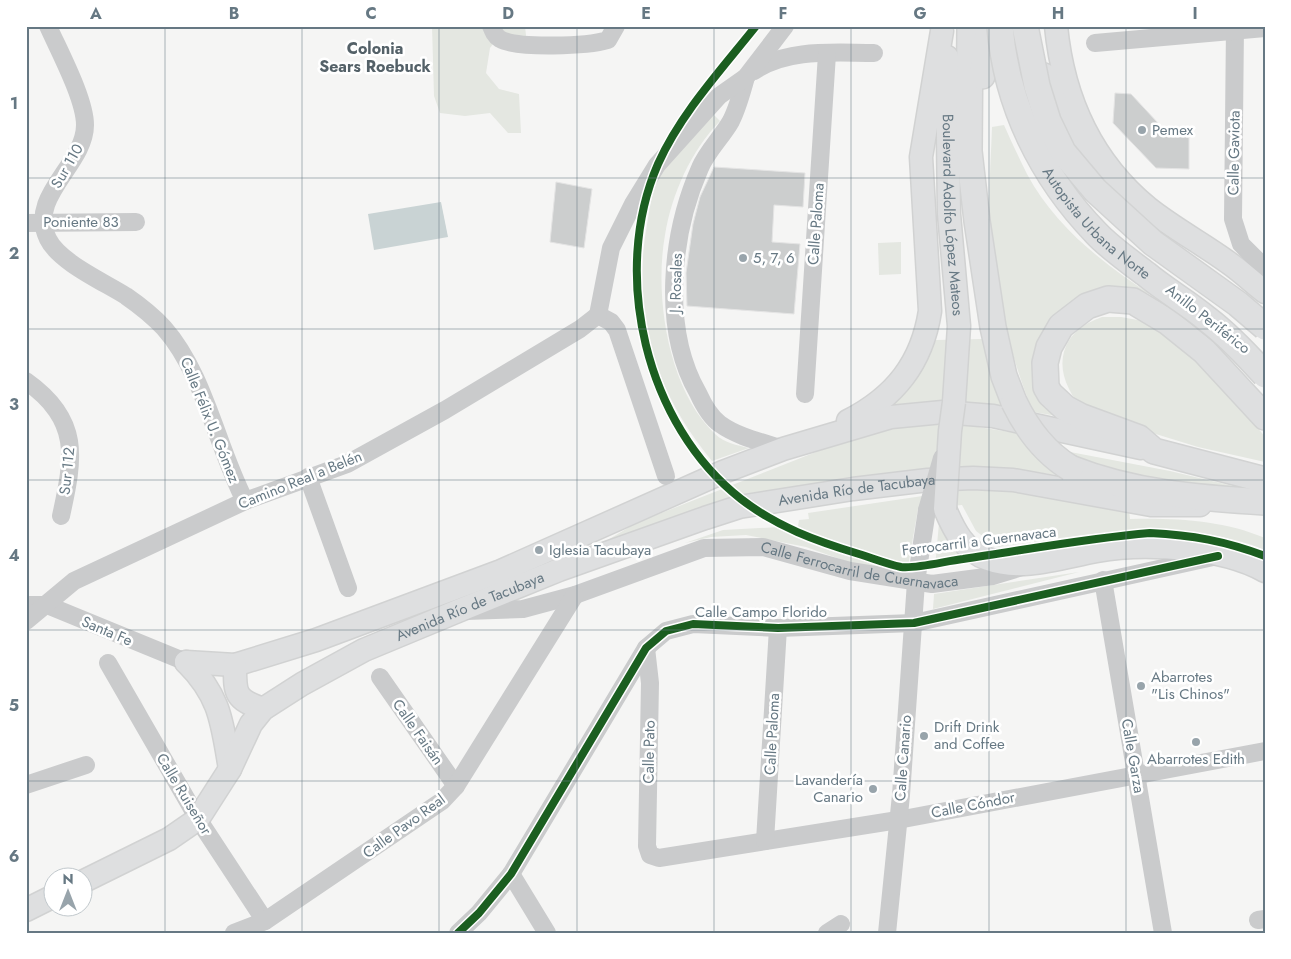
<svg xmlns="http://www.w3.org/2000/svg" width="1291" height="959" viewBox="0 0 1291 959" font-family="Jost,sans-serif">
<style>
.green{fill:#e4e7e1}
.water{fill:#c9d3d4}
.building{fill:#cccece;stroke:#e4e4e4}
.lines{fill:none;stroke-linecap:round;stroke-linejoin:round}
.major-casing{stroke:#d1d2d2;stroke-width:25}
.highway-casing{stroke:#d2d3d3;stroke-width:28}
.minor{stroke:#cacbcc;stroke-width:18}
.major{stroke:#dedfe0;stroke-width:22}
.highway{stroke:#dedfe0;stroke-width:25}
.major-bridge-casing{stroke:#d1d2d2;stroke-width:25;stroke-linecap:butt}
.highway-bridge-casing{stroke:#d2d3d3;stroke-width:28;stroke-linecap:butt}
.minor-bridge{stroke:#cacbcc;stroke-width:18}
.major-bridge{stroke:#dedfe0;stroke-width:22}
.highway-bridge{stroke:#dedfe0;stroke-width:25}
.cycleway-casing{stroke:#fff;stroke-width:11}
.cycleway{stroke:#1b5e20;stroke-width:8}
.grid{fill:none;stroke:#667883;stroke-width:1;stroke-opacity:0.55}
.poi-dot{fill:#98a4ab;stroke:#fff;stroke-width:2}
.labels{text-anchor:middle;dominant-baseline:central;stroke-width:5;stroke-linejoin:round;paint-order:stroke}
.poi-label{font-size:15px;fill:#667883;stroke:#fff;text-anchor:start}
.street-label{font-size:15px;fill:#667883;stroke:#fff}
.neighbourhood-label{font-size:16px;font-weight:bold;fill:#546168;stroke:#fff}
.neatline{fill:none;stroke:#667883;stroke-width:2}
.grid-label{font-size:16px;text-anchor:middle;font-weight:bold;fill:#667883}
</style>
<rect width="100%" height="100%" fill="#f5f5f4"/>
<g class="green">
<path d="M432 26H525L527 45 493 44 490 48 486 73 499 89 519 94 521 133H508L490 113 465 116 440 113 434 96Z"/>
<path d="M712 113 720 121C691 151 672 193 665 235 654 296 668 390 715 434 724 443 737 445 749 448L712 461C655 392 631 314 647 225 650 206 653 183 664 167 677 148 697 131 712 113Z"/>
<path d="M1004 125C1011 141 1019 158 1027 174 1054 225 1102 263 1150 294L1124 287 1099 290 1046 330 1063 417 1033 412C1009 354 995 289 990 226 988 194 991 159 992 127Z"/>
<path d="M901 242V274L879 275 878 243Z"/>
<path d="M1102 317H1121L1143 321 1188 352 1246 413 1265 437V462L1198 447 1146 431 1077 402C1051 367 1060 331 1102 317Z"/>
<path d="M983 339 1004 409 874 414 923 365 936 340Z"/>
<path d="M920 423 972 426 1016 433 1041 462 1062 476 1036 472 979 473 601 544 636 523 821 450 880 430Z"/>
<path d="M1065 451 1170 471 1237 487 1236 492 1153 484 1080 459Z"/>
<path d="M999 489 1129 509 1130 519C1176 518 1222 520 1265 538V550C1178 515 1087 535 997 547L976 531 962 505 918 509 907 572 854 564 806 547 746 535 711 537 685 543 723 530 798 526 799 520 809 519 808 513 963 490Z"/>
<path d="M939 523C946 540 954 552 969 563L935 567Z"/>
<path d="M1079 572 933 609 934 594Z"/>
</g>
<path class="water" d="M441 202 448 237 374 250 368 214Z"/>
<g class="building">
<path d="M1115 93 1131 94 1171 137H1189V169L1156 168 1113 123Z"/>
<path d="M714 167 805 173 803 207 774 205 772 242 800 244 794 314 687 306 686 273 693 224 700 197Z"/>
<path d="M556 182 592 189 584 248 550 242Z"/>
</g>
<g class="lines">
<g class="major-casing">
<g id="major">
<path d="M1056 26C1063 98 1091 161 1148 208 1173 228 1203 244 1229 263 1242 272 1253 283 1265 292"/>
<path id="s2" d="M947 57 949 214 959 326 954 402"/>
<path d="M848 421C895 397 922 363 930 311L921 157 942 31"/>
<path d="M945 509C954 530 964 551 988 559 1022 572 1063 557 1097 551 1144 542 1222 547 1265 571"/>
<path d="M186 662 235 665 316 640 501 571 723 472 783 449 891 417 943 412 993 416 1141 448"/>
<path d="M186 662C221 697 222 723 230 769"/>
<path d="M235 665C235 693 234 699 263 709"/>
<path id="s3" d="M82 882 169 839 198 819 230 769 251 724 263 709 302 684 364 650 458 611 559 570 705 518 739 507 853 489 928 480 973 478 1013 480 1151 505H1200"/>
<path d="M26 910 52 897"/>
</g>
</g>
<g class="highway-casing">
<g id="highway">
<path d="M970 26 969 151 977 221 993 327 1004 376 1014 402"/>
<path d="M982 76 989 26"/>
<path d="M1044 76C1060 129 1098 174 1135 215"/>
<path d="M1265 417 1204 351 1168 322 1133 301 1108 299 1087 306 1061 326 1049 347 1045 363 1046 387 1050 394 1065 408 1082 417 1139 438 1154 451 1265 480"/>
<path d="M1070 468C1133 493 1198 498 1265 502"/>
</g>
</g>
<g class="minor">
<path d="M48 26C59 51 85 99 85 125 85 165 27 196 48 239 59 262 104 282 126 296 139 305 153 316 164 328 204 373 217 447 245 501"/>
<path d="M491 26C493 31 495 36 500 39 518 49 588 46 608 40L616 26"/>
<path d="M1235 26 1233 219 1241 244 1265 268"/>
<path d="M1095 43 1265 28"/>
<path d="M754 71C788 48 834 53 874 53"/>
<path d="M746 77C742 92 738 107 731 121 722 137 707 151 700 168 671 234 661 328 698 393 703 404 710 417 720 424 738 437 762 442 783 449"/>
<path d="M26 223 136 222"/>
<path d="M598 315 611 248 633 204 657 165 719 96 746 77 785 26"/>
<path d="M598 315 611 322 617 330 666 476"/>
<path d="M26 381C81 420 74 457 61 516"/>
<path d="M805 394 827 54"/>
<path d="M308 477 348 588"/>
<path d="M1103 580 1163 933"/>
<path d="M26 605H47L186 662"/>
<path id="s1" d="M466 611 523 609 575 595 704 548 763 547 850 571 932 584 993 576 1022 567"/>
<path d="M26 621 74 581 245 501 347 464 445 410 580 329 598 315"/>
<path d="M646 648 650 683 647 846 650 855 659 858 898 820 1265 751"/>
<path d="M108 663 198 819 265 921"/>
<path d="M380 677 456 786"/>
<path d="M26 785 86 765"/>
<path d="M765 841 778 628"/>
<path d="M511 874 547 933"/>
<path d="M1258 920 1265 919"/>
<path d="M234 933 265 921 442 801 456 786 575 595"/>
<path d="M458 933 479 913 511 874 646 648 666 631 693 624 778 628 914 623 1213 557"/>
<path d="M827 933 841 924"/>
<path d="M887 933 901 795 916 582 927 510"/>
</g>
<use href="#major" class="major"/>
<use href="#highway" class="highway"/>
<g class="major-bridge-casing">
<path id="major-bridge" d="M945 509 950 431 954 402"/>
</g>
<g class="highway-bridge-casing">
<g id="highway-bridge">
<path id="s4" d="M1000 26C1006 105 1042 177 1096 233 1110 248 1129 261 1146 274 1165 290 1188 303 1207 319 1228 335 1247 355 1265 375"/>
<path d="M1025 26 1037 86 1048 121 1063 152 1095 190 1153 243 1238 304 1265 327"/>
<path d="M1014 402C1027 429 1044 452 1070 468"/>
</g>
</g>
<path class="minor-bridge" d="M927 510 942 458"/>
<use href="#major-bridge" class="major-bridge"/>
<use href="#highway-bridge" class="highway-bridge"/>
<g class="cycleway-casing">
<g id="cycleway">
<path d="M756 26C721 70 681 113 658 164 610 274 646 425 741 499 777 527 816 541 859 554 872 558 887 564 901 567 916 569 946 561 963 559 1025 550 1088 538 1150 533 1192 535 1225 541 1265 556"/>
<path d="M458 933 479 913 511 874 646 648 666 631 693 624 778 628 914 623 1218 556"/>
</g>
</g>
<use href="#cycleway" class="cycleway"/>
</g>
<path class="grid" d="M165 26V933M302 26V933M439 26V933M577 26V933M714 26V933M851 26V933M989 26V933M1126 26V933M26 178H1265M26 329H1265M26 480H1265M26 630H1265M26 781H1265"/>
<g class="poi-dot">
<circle cx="1142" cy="130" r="5"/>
<circle cx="743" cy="258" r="5"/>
<circle cx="539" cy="550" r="5"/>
<circle cx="1141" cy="686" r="5"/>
<circle cx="924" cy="736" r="5"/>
<circle cx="1196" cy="742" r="5"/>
<circle cx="873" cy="789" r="5"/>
</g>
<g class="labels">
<g class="poi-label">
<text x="1152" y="130">Pemex</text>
<text x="753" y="258">5, 7, 6</text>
<text x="549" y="550">Iglesia Tacubaya</text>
<text x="1151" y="677">Abarrotes<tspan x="1151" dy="17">"Lis Chinos"</tspan></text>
<text x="934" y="727">Drift Drink<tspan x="934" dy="17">and Coffee</tspan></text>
<text x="1196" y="759" text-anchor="middle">Abarrotes Edith</text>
<text x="863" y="780" text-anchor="end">Lavandería<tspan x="863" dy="17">Canario</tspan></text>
</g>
<g class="street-label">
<text transform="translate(1234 153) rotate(-89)">Calle Gaviota</text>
<text transform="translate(67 166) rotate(-60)">Sur 110</text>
<text stroke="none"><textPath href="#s2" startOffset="158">Boulevard Adolfo López Mateos</textPath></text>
<text x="81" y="222">Poniente 83</text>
<text stroke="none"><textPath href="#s4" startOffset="226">Autopista Urbana Norte</textPath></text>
<text transform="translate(816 224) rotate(-86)">Calle Paloma</text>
<text transform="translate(676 283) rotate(-88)">J. Rosales</text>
<text transform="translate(1208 319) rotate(38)">Anillo Periférico</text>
<text transform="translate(210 420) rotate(68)">Calle Félix U. Gómez</text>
<text transform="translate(67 471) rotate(-84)">Sur 112</text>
<text transform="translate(300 480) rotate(-22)">Camino Real a Belén</text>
<text stroke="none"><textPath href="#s3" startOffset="898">Avenida Río de Tacubaya</textPath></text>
<text transform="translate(979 541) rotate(-7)">Ferrocarril a Cuernavaca</text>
<text stroke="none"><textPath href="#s1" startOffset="406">Calle Ferrocarril de Cuernavaca</textPath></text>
<text stroke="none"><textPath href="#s3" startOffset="492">Avenida Río de Tacubaya</textPath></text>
<text x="761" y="612">Calle Campo Florido</text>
<text transform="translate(107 631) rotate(23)">Santa Fe</text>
<text transform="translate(418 732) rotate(55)">Calle Faisán</text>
<text transform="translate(772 734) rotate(-87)">Calle Paloma</text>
<text transform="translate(649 752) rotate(-89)">Calle Pato</text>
<text transform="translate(1133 756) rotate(80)">Calle Garza</text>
<text transform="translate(903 758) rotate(-86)">Calle Canario</text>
<text transform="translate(184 794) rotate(59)">Calle Ruiseñor</text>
<text transform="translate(973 805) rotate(-11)">Calle Cóndor</text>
<text transform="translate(404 826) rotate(-36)">Calle Pavo Real</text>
</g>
<g class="neighbourhood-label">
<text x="375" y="48">Colonia<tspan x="375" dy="18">Sears Roebuck</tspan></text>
</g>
</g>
<rect width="1291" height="959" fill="none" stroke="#ffffff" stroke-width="55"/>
<g transform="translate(68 892)"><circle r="24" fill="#ffffff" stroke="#c2c9cd"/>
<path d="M0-4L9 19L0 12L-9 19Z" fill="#98a4ab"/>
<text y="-8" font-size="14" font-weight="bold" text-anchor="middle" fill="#667883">N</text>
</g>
<rect x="28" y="28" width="1236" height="904" class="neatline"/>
<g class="grid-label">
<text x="96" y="19">A</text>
<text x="234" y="19">B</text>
<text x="371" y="19">C</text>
<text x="508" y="19">D</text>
<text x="646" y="19">E</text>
<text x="783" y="19">F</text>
<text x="920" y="19">G</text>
<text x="1058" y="19">H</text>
<text x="1195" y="19">I</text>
<text x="14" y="109">1</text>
<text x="14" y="259">2</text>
<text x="14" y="410">3</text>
<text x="14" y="561">4</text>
<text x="14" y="711">5</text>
<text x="14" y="862">6</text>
</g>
</svg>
